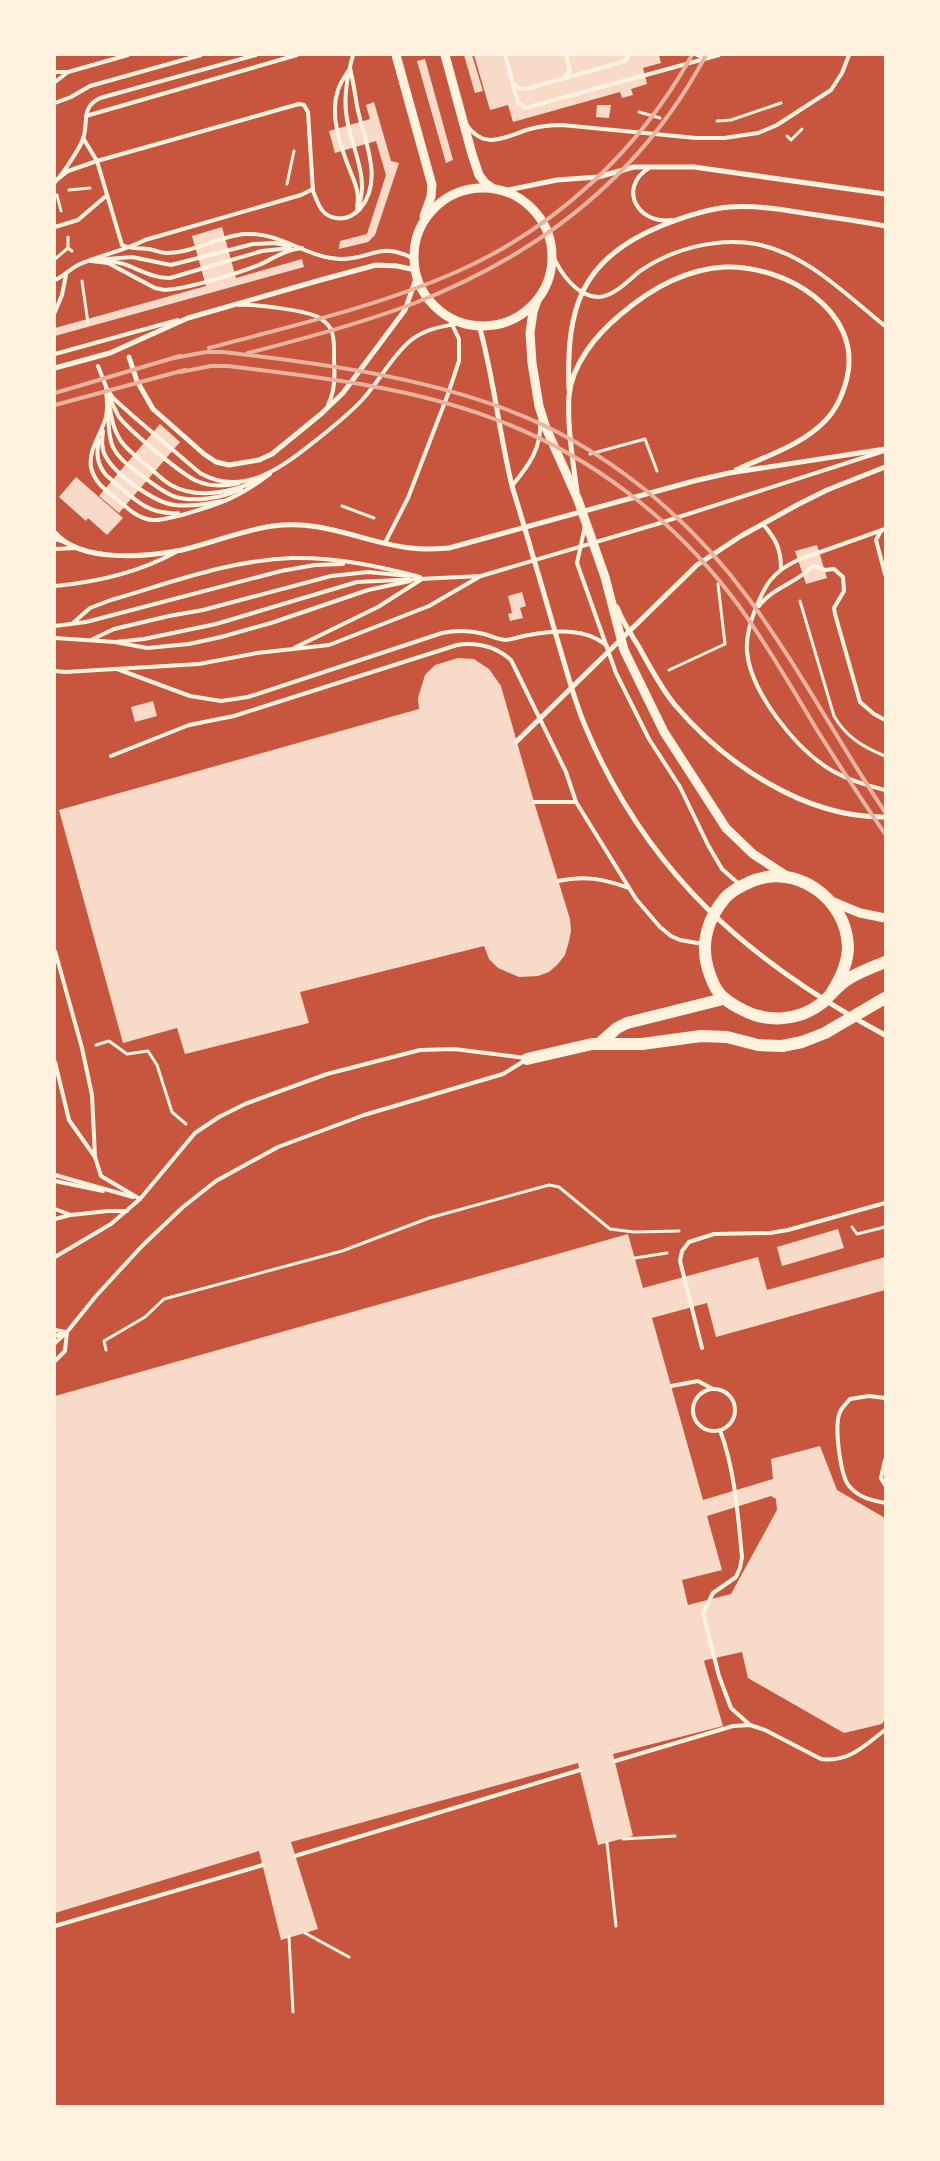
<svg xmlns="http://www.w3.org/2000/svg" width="940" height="2161" viewBox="0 0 940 2161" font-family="Cabin,sans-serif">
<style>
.building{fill:#f7dbc8;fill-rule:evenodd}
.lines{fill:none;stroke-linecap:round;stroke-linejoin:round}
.path{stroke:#fff3e0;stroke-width:3}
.service{stroke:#fff3e0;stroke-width:4}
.minor{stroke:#fff3e0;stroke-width:5}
.tertiary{stroke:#fff3e0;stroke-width:9}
.primary{stroke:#fff3e0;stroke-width:12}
.rail{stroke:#e9b49f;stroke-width:4}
</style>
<rect width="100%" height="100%" fill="#c8553d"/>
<g class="building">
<path d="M464 55H472L483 91 475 93Z"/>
<path d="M474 55H659L661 63 643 68 647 84 631 89 633 95 622 98 620 92 513 122 508 105 490 110Z"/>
<path d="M425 59 453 160 446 163 417 61Z"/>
<path d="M374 102 391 161 399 163 375 235 368 242 339 249 340 241 367 234 386 175 376 141 335 153 329 131 370 119 366 105Z"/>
<path d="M597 105H611L609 118 596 117Z"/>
<path d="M222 227 236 278 302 259 304 267 55 336V328L206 286 192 236Z"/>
<path d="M160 424 180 442 119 513 99 496Z"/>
<path d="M76 477 123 518 107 535 88 518 86 521 59 497Z"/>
<path d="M817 545 827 578 806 584 795 551Z"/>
<path d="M522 592 526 606 520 608 523 618 510 621 508 614 512 613 508 596Z"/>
<path d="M458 658 474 659 489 669 501 686 534 802 570 919 571 931 569 941 565 955 558 964 549 972 538 976 519 977 498 968 489 959 484 946 300 992 309 1023 185 1054 177 1028 123 1043 59 810 419 709 418 698 425 675 435 665Z"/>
<path d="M153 701 157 716 135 722 131 707Z"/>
<path d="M838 1229 844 1248 782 1266 777 1247Z"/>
<path d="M628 1234 643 1288 758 1257 767 1290 885 1257V1290L716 1337 707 1303 652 1318 703 1500 773 1479 771 1459 820 1446 837 1490 885 1518V1719L882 1724 844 1733 748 1678 742 1652 706 1660 704 1661 723 1726 613 1754 633 1836 598 1845 578 1763 291 1842 318 1929 305 1933 281 1940 259 1851 55 1913V1396ZM771 1496 776 1499 777 1510 731 1594 688 1605 682 1580 722 1570 707 1516Z"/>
</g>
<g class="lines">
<g class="path">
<path d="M639 112 660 118"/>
<path d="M717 121 731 120 781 103"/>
<path d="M787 136 791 140 802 129"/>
<path d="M287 184 294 151"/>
<path d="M69 190 90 188"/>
<path d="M57 195 61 211"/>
<path d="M68 237V248L72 251"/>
<path d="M55 259 68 248"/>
<path d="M82 281 88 323"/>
<path d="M590 454 645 439 657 471"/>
<path d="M342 506 374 518"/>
<path d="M800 601 834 716C846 737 863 747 885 756"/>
<path d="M669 670 725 644 718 584"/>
<path d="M96 1045 109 1041 127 1054 148 1051 157 1065 172 1112 186 1124"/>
<path d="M852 1227 857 1234 885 1227"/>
<path d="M635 1258 667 1253"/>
<path d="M106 1350 104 1341 145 1317 164 1299 342 1251 429 1218 549 1185 559 1187 610 1229 634 1232 679 1231"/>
<path d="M623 1839 675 1836"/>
<path d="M607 1843 616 1926"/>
<path d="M305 1933 349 1957"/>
<path d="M289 1937 293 2012"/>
</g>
<g class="service">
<path d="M353 55C348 73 344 94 346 112 349 145 372 178 357 210"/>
<path d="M505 55 518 102 525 108 719 55"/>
<path d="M697 55 707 58"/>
<path d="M349 70C345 76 340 83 338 90 329 116 341 148 351 173 355 183 360 194 357 206"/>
<path d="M55 72H68L128 55"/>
<path d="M564 77 570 71 566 55"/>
<path d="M55 82 68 72"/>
<path d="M515 85 520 89H526L622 62 626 60 628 55"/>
<path d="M55 103 71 97 90 86 201 55"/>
<path d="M86 116 297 55"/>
<path d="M466 124C485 152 506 136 530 129 541 126 551 125 562 125L696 138H724L758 133 777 125 831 90 842 73 849 55"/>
<path d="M83 138 97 161 122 245C131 249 139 248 149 249 155 250 161 253 167 253 193 253 219 236 245 234 281 232 307 258 340 259 372 260 379 240 414 259"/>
<path d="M649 168C617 188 638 225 672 220"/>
<path d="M58 179 68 171 97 161 299 104 304 105 308 112 313 191C318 203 321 216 336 218 346 220 353 216 360 209 385 180 363 138 357 106 355 93 353 80 350 68"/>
<path d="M55 182C62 175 80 148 83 139 89 122 80 108 100 98L256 55"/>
<path d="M55 227 78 220 106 196"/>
<path d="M552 253C559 271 576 297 599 297 614 296 629 280 640 271 672 249 717 237 756 244 807 254 845 294 885 326"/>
<path d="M96 260 132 257 171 265 253 244 275 243 290 246"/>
<path d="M91 261 108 263 155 288 165 290C190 288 236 274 259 265 274 258 285 250 302 248"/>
<path d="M107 261C129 261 148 279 170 278L262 251 290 248"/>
<path d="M55 280C64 276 70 269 78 265 100 255 124 251 145 240L301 195 313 189"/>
<path d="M239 305C257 304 300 310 316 316 322 319 328 324 331 329 335 338 334 350 334 360 335 376 335 391 328 405"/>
<path d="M55 312 62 295 66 275"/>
<path d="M55 354 178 320"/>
<path d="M98 366 107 389"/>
<path d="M106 388 113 398 133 416 200 473C245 499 286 464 319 438 334 426 349 414 362 400 379 382 391 357 410 341 425 328 445 326 463 323"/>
<path d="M106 390C107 399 108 408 106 417 102 433 88 450 91 467 94 482 105 490 117 499 127 508 137 518 152 520 162 521 172 517 182 515 220 504 238 498 270 474"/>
<path d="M109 396C112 403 115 410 119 417 129 430 182 475 197 481 210 487 226 486 239 483"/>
<path d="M109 403C111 414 112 426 118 436 123 447 135 455 144 463 153 470 162 480 171 485 197 500 235 492 260 479"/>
<path d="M108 413C109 424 108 437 113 447 118 458 128 465 137 472 149 481 159 490 173 496 192 503 223 498 241 489"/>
<path d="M103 431C102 440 101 449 106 457 116 475 155 503 175 505 190 507 207 504 222 501"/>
<path d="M99 440C96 454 97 464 106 475 129 494 146 516 178 513"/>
<path d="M512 486C528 466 542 449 540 421"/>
<path d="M763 524C776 539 781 549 781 569"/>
<path d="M585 526 577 563 616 673 649 739 680 787 708 845 722 869 739 884"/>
<path d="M885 529 798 560C772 572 765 585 755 610 750 623 746 638 747 651 750 692 797 750 831 770 848 780 866 785 885 790"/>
<path d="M881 531 876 540 885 574"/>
<path d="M55 539 65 542"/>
<path d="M385 543 408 498 448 394 459 361V339L448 316"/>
<path d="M55 549 76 548"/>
<path d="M55 586C98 582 138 573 176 552"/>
<path d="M759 606C773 587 797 583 813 566L825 570 834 569 843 577 844 591 834 608 835 614 860 702 874 714 885 720"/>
<path d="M73 623 90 608 111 600C170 583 230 560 292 558 335 557 378 566 420 577"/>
<path d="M55 626 86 622 281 571 315 565 343 564"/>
<path d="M55 638 115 642 147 648 189 644 221 637 271 623 368 590 410 581"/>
<path d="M93 639 114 629 169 616 203 610 331 576 368 572 409 576"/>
<path d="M115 642 144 639 216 624 357 582 481 576 657 524 884 451"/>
<path d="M294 648 378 607 422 579"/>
<path d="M117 669 190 696 221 701 248 697 442 633C457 630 469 630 484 634 492 636 498 640 506 640 514 639 522 636 529 635 554 630 587 628 607 646"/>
<path d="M55 671 65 672 199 664 257 653 329 645 429 606 479 577"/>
<path d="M111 756 189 725 234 716 457 645C477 642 496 647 511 660L566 772 576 802 636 899 660 927 671 936 680 940 703 944"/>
<path d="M534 802H576"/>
<path d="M558 881C584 875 604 879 629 888"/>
<path d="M55 951 82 1048 92 1095 95 1157"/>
<path d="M55 1062 69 1120 95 1157 101 1176 140 1199"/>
<path d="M55 1175 133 1197"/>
<path d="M55 1181 103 1191"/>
<path d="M55 1209 71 1215 108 1211H127"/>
<path d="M55 1219 70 1215"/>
<path d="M55 1257 111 1224 140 1199 195 1133 219 1117 245 1104 327 1074 420 1050 454 1049 525 1058"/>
<path d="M55 1330 65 1332"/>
<path d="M55 1336 65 1333"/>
<path d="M55 1343 67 1332"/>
<path d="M702 1348 680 1261 682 1251 689 1242 714 1234 770 1233 788 1230 885 1203"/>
<path d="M55 1361 65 1351 67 1332 96 1296 142 1246 183 1207 216 1181 278 1147 364 1115 503 1074 526 1060"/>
<path d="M671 1386 698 1381 713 1389"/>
<circle cx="714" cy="1410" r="21"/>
<path d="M885 1398 869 1396 850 1399C847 1403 842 1407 840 1412 834 1425 840 1477 850 1487 860 1498 871 1500 885 1503"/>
<path d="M720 1430C735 1470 738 1516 742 1557L740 1568 736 1577 713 1593 703 1613 719 1676 731 1708 750 1725"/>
<path d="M885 1460 881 1478 885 1485"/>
<path d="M615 1761 733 1726 750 1725 765 1730 821 1759C849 1763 865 1745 885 1730"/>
<path d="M295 1856 580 1770"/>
<path d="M55 1926 263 1865"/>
</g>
<g class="minor">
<path d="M503 191 557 180 598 177 634 167H694L885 194"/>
<path d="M479 325C494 378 499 433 512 486 528 538 543 590 558 642 567 671 574 701 586 728 647 873 749 962 885 1035"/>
<path d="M129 357 137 381 153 409 204 454 216 462 229 465 259 460 272 454 321 414 343 393 405 310 417 276"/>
<path d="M55 368 110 353 188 318 317 281 376 265 397 266 416 270"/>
<path d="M569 390C566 309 580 259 661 226 683 217 706 209 730 207 757 205 784 210 810 214 835 218 860 221 885 226"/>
<path d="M577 491C573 463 567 424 569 396 572 364 596 335 620 315 649 290 686 269 725 267 784 265 863 310 847 378 843 394 837 409 825 421 802 445 766 456 736 470"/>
<path d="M55 533C81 563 146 557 182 550 213 543 242 530 273 526 325 519 364 543 411 548 424 550 437 549 449 548L694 481 729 473 885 449"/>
<path d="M617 607C622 621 631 634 639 647 650 667 661 688 675 705 725 764 805 818 885 817"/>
<path d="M516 742 697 565 741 536 797 505 827 490 885 467"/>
</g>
<g class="tertiary">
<path d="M396 55 432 185 431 197 424 216"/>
<path d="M445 55 472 154 479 175 485 183 492 188"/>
<circle cx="483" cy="257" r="69"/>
<path d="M537 300 533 312 530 333 532 363 539 406 546 428 578 500 605 577 624 650 664 732 726 828 753 854 787 876"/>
<path d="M831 901 860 913 885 918"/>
</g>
<g class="primary">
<path d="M832 992C841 978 848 963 848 946 846 898 795 862 750 882 741 886 731 891 725 898 708 918 700 943 708 969 715 992 721 999 743 1010 768 1023 799 1021 822 1003 831 995 839 984 850 978 861 971 873 967 885 962"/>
<path d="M599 1044 617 1028 627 1023 723 999"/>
<path d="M527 1059 592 1044H642L701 1036 727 1037 758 1045 782 1046 802 1042 825 1033 885 998"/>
</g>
<g class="rail">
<path d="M209 348C291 326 376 307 454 273 555 229 639 151 692 55"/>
<path d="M248 353C303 339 363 323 415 303 540 254 643 174 706 55"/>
<path d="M174 358 206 352H223C319 363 418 376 508 410 604 446 689 517 749 599 799 667 838 742 885 812"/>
<path d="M180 372 211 366H227C315 377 406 386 489 417 589 453 676 520 739 606 768 646 792 688 817 730 839 765 862 800 885 834"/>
<path d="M55 393 180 356"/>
<path d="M55 405 185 370"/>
</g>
</g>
<rect width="940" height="2161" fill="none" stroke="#fff3e0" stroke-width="112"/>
</svg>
